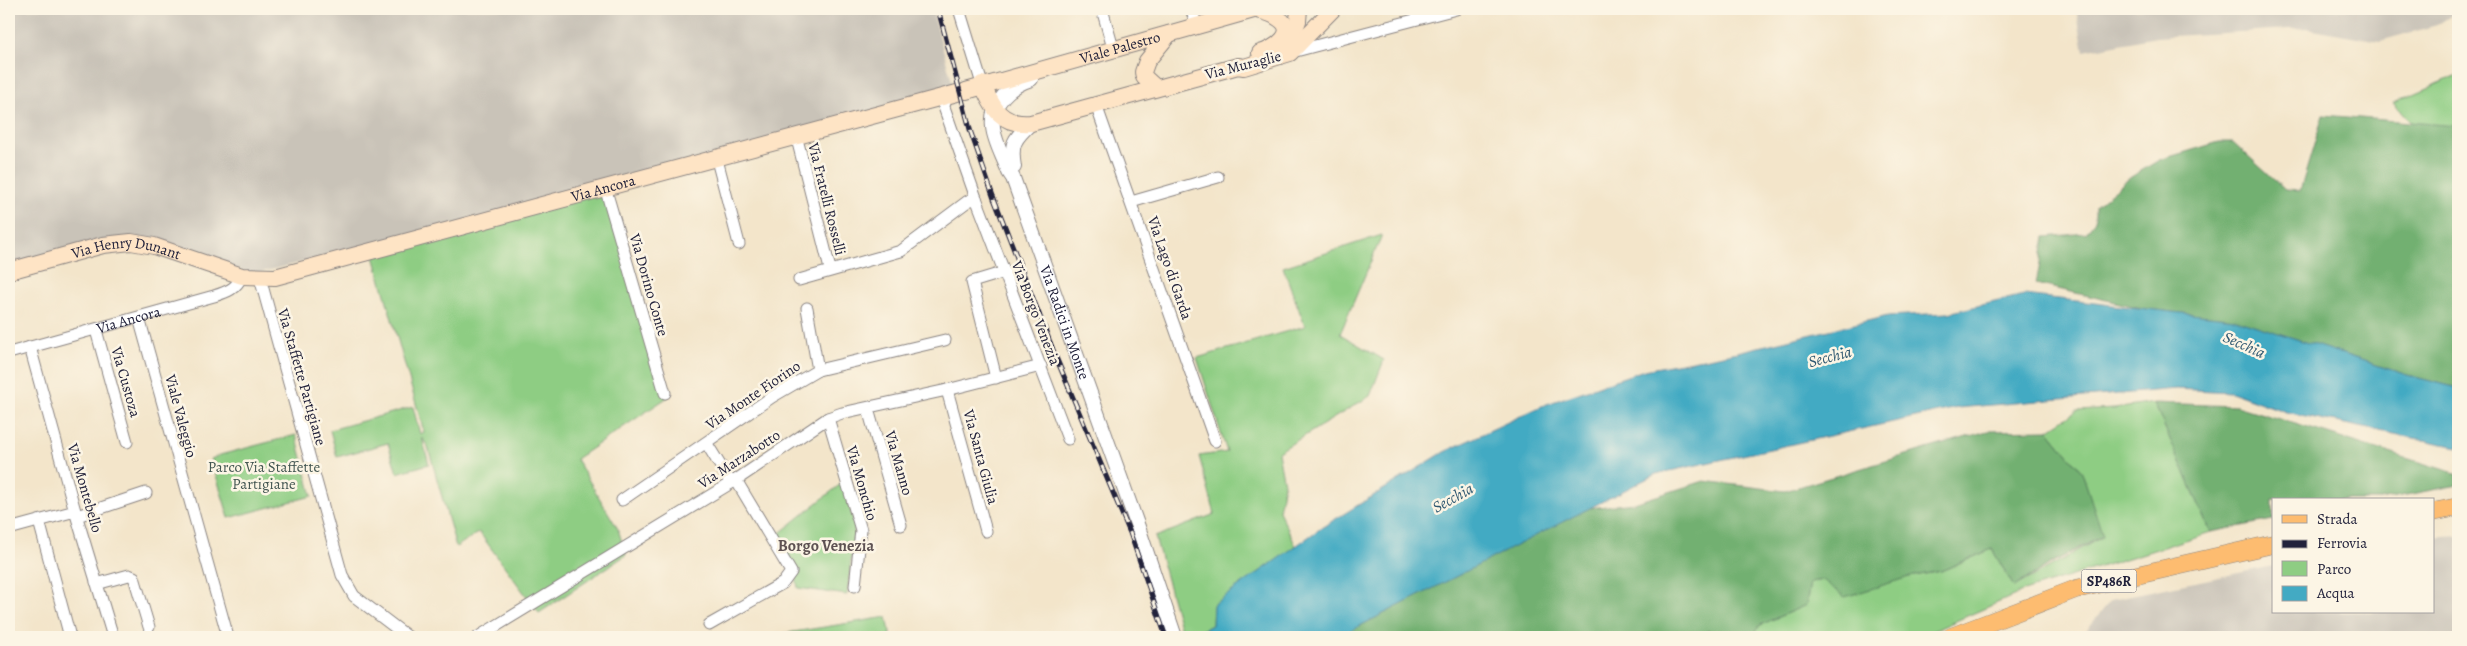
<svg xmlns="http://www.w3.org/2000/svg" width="2467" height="646" viewBox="0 0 2467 646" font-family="Alegreya,serif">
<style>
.industrial{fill:#c9c3b8}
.green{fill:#8ecd83;stroke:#58785f}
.forest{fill:#72b071;stroke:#4a6956}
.water{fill:#43aac3;stroke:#32667f}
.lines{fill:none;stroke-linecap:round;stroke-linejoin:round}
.minor-casing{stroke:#8a8482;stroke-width:13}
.tertiary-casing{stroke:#8a8482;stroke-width:16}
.secondary-casing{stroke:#8a8482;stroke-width:18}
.primary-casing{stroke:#8a8482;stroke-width:19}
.minor{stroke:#fff;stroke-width:11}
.tertiary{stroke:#fff;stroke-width:14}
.secondary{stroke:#fee4c5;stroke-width:16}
.primary{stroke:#fdbc6f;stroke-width:18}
.rail-casing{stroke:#22223b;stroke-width:5}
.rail{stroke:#fcf5e5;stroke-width:3;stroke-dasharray:9;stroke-linecap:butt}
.labels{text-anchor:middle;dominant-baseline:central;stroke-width:5;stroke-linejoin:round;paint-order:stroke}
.shield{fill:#fcf5e5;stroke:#63616e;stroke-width:1}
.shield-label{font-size:14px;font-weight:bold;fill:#22223b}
.street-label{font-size:15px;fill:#22223b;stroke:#fcf5e5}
.park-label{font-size:15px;fill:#425551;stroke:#fcf5e5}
.water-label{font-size:16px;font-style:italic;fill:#2f5871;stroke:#fcf5e5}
.neighbourhood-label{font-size:16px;font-weight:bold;fill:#5e5253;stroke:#fcf5e5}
</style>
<rect width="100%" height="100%" fill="#fcf5e5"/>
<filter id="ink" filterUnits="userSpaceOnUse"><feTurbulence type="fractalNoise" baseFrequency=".02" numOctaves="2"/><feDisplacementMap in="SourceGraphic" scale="10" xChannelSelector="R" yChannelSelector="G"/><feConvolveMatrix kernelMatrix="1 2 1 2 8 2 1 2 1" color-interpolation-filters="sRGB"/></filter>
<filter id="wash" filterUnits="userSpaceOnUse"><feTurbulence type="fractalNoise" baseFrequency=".0096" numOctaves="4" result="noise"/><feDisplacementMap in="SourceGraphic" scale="20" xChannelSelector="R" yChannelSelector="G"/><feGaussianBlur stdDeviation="1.12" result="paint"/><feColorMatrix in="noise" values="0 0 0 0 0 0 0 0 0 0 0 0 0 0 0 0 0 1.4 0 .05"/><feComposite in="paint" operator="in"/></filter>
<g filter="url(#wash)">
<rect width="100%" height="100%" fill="#f3e5ca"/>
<g class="industrial">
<path d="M9 9H932L954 89 539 203 254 274 146 241 9 268Z"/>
<path d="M2076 9H2458V11L2437 25 2380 41 2306 28 2156 37 2084 51Z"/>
<path d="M2458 536V637H2085L2084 633 2112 599 2273 566V612H2433V538Z"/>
</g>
<g class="green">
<path d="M2458 75V131L2417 128 2393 103Z"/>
<path d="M605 185 668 397 576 459 618 529 626 555 539 613 479 532 456 547 428 447 422 438 429 464 397 473 388 443 337 457 330 430 413 407 420 434 424 432 372 249Z"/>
<path d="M1382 235 1340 334 1384 360 1370 396 1278 452 1284 484 1279 511 1296 546 1213 605 1212 625 1189 637H1183L1155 537 1215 514 1199 456 1227 452 1197 358 1305 326 1283 267Z"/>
<path d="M2154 403 2211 532 2027 590 1919 637H1752L1760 625 1806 605 1810 582 1823 580 1909 577 1941 571 1992 549 2014 587 2102 537 2082 472 2048 430 2077 411 2114 409Z"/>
<path d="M296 435 312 496 229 518 211 459 220 455Z"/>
<path d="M842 483 855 526 847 595 798 588 794 567 776 536Z"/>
<path d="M887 617 891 637H762Z"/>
</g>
<g class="forest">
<path d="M2323 115 2458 126V388L2407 375 2235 319 2146 309 2036 284 2045 237 2086 233 2095 221V206L2131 177 2159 160 2219 142H2233L2285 190 2300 191Z"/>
<path d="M2154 403 2237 406 2458 474V485L2380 500H2273V520L2211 532Z"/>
<path d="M2048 430 2082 472 2103 536 2053 562 2014 587 1992 549 1941 571 1909 577 1845 597 1823 580 1810 582 1806 605 1760 625 1752 637H1715L1708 630 1702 637H1346V633L1589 508 1634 503 1704 481 1785 491 1987 431Z"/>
</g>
<path class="water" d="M2024 295 2235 319 2407 375 2458 388V447L2286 412 2231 392 2176 389 1957 408 1656 474 1346 633V637H1189L1212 625 1213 605 1321 528 1444 452 1544 405 1644 370 1729 354 1888 316 1948 313Z"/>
</g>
<g filter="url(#ink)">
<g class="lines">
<g class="minor-casing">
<g id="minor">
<path d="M959 9 982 84"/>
<path d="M1102 9 1113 48"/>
<path d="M1191 9 1197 26"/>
<path d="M1292 52 1456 9"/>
<path d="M946 96 944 107 976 198 1068 439"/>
<path d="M1096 105 1215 441"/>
<path d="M796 135 830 269"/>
<path d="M716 156 739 244"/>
<path d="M605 187 665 393"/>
<path d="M1131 202 1218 177"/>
<path d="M260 278 342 575 354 596 408 637"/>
<path d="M799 280 901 251 968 201 976 198"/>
<path d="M807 308 818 370"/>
<path d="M139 318 228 637"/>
<path d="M96 330 127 442"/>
<path d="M30 347 75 511 113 637"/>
<path id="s1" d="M9 353 214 296C227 292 236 289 242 276"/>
<path d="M996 378 972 282 1005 272"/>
<path d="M947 390 986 531"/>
<path d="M868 409 901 525"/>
<path d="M828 418 861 530 855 586"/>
<path d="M707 444 731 483"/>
<path d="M622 500 772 397 818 370 945 340"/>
<path d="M77 516 146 493"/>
<path d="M39 521 70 637"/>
<path d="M9 529 75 511"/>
<path d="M96 582 100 583 129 575 134 577 149 627"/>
<path d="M709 625 783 583 791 572 736 480"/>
<path d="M478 637 736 480 828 418 842 413 947 390 1041 366"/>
</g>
</g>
<g class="tertiary-casing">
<g id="tertiary">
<path id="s2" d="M1031 79C1011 85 990 103 993 127 994 141 1004 158 1009 172L1013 178 1138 527 1175 637"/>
<path d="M1014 167C1010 144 1014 139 1031 123"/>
</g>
</g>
<g class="secondary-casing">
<g id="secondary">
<path d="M1255 9C1263 12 1272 13 1278 18 1300 32 1275 49 1260 53"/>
<path d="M1288 45 1298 21 1299 9"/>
<path d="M982 84C993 108 1001 126 1031 123L1238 66 1244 67 1290 53 1333 9"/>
<path d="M1156 88 1144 77 1143 72 1147 61 1169 34"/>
<path id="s3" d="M966 91 1257 9"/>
<path id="s4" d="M9 271 103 245 131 242 154 246 242 276 275 277 957 93"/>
</g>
</g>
<g class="primary-casing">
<g id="primary">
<path d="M2433 512 2458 507"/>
<path d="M1951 637 2076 589 2273 544"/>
</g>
</g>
<use href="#minor" class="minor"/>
<use href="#tertiary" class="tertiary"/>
<use href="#secondary" class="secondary"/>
<use href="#primary" class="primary"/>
<g class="rail-casing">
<path id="rail" d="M938 9 971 133 993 196 1055 355 1130 533 1166 637"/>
</g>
<use href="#rail" class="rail"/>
</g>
</g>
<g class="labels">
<rect class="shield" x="2081.5" y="569.5" width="55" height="23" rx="4"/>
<g class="shield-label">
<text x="2109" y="581">SP486R</text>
</g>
<g class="street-label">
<text stroke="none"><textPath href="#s3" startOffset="160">Viale Palestro</textPath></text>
<text transform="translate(1243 65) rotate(-14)">Via Muraglie</text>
<text stroke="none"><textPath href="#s4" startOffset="615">Via Ancora</textPath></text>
<text transform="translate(827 199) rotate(76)">Via Fratelli Rosselli</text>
<text stroke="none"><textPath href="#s4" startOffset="121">Via Henry Dunant</textPath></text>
<text transform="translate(1170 268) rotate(71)">Via Lago di Garda</text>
<text transform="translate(649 285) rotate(74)">Via Dorino Conte</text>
<text transform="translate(1036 313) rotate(69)">Via Borgo Venezia</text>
<text stroke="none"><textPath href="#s1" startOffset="124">Via Ancora</textPath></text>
<text stroke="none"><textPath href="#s2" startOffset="275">Via Radici in Monte</textPath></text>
<text transform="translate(302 377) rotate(74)">Via Staffette Partigiane</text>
<text transform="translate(126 382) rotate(74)">Via Custoza</text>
<text transform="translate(753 395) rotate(-34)">Via Monte Fiorino</text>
<text transform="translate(181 416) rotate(75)">Viale Valeggio</text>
<text transform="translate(981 457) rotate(75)">Via Santa Giulia</text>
<text transform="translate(739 459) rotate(-33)">Via Marzabotto</text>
<text transform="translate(899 463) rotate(74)">Via Manno</text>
<text transform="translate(862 483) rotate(74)">Via Monchio</text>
<text transform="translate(85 488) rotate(74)">Via Montebello</text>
</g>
<g class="park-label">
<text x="264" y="467">Parco Via Staffette<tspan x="264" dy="17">Partigiane</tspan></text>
</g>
<g class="water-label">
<text transform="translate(2244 345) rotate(24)">Secchia</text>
<text transform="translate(1830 357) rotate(-14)">Secchia</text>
<text transform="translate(1453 498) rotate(-29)">Secchia</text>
</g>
<g class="neighbourhood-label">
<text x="826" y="546">Borgo Venezia</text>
</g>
</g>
<rect width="2467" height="646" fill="none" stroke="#fcf5e5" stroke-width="30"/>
<rect x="2272" y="498" width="162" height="115" fill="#fcf5e5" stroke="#a5a1a1"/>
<rect x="2282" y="515" width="25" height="8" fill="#fdbc6f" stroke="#a5a1a1"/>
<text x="2317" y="524" font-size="15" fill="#22223b">Strada</text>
<rect x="2282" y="540" width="25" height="8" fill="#22223b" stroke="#a5a1a1"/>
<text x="2317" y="548" font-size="15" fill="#22223b">Ferrovia</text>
<rect x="2282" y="561" width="25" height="15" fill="#8ecd83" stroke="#a5a1a1"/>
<text x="2317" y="574" font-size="15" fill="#22223b">Parco</text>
<rect x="2282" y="586" width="25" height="15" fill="#43aac3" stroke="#a5a1a1"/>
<text x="2317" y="598" font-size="15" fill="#22223b">Acqua</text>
</svg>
